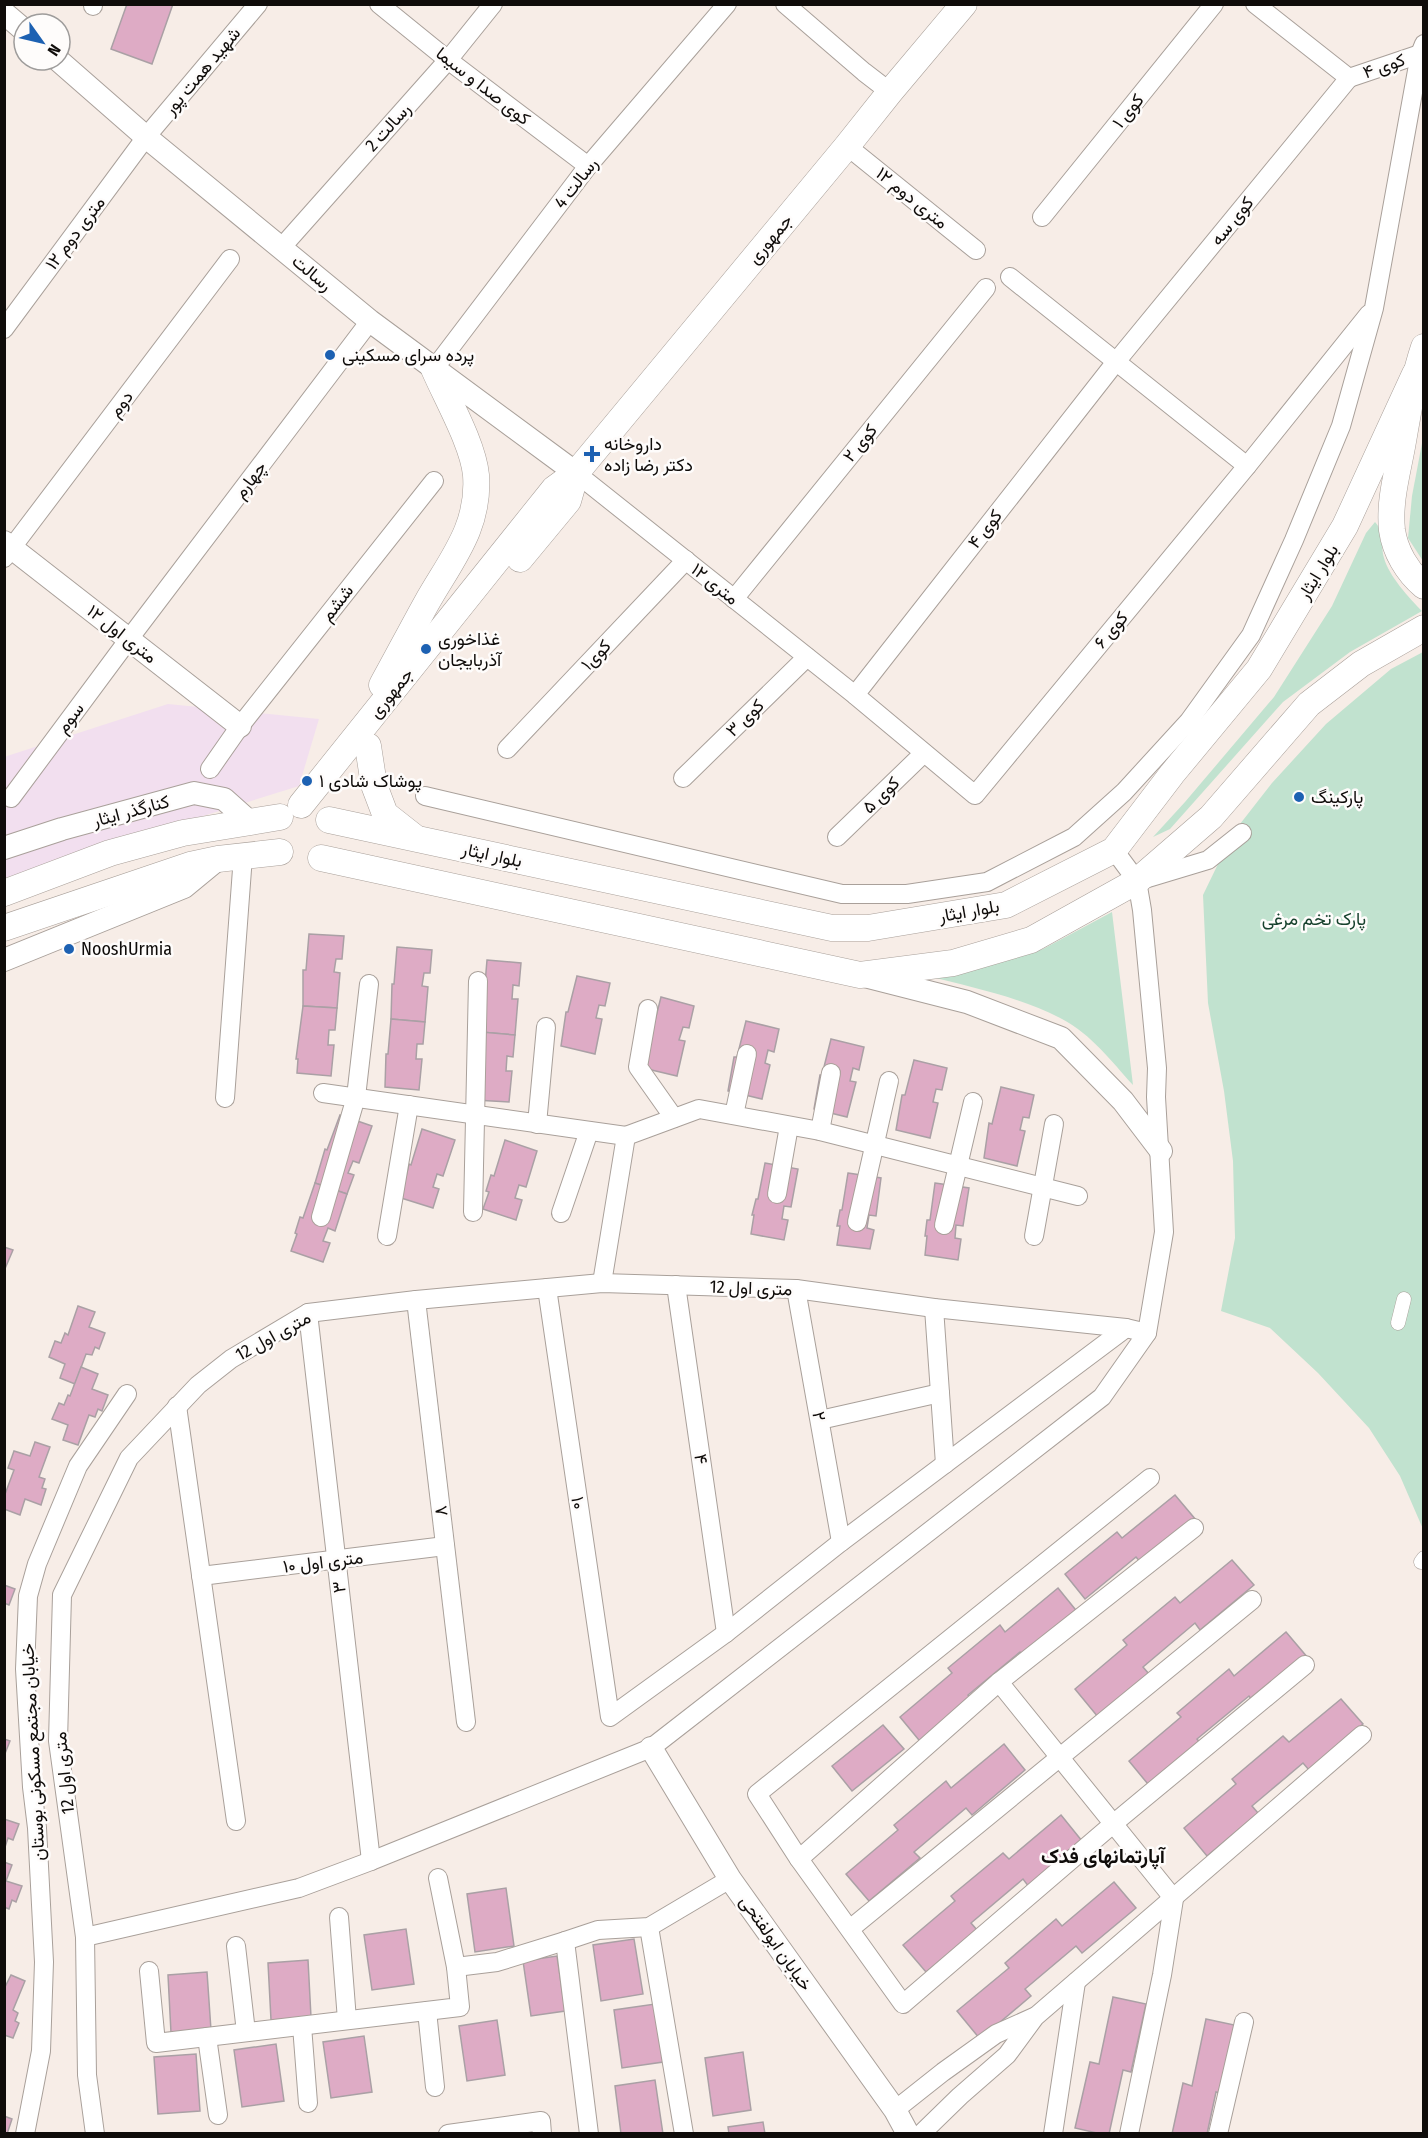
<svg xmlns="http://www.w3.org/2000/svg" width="1428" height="2138" viewBox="0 0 1428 2138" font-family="'Fira Sans Condensed',Vazirmatn,sans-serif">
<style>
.commercial{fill:#f2dfef}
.green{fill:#c1e2cf}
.building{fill:#deabc5;stroke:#aaa0a5;stroke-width:1.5}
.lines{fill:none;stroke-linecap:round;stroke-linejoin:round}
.pedestrian-casing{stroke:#a9a09a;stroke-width:15}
.minor-casing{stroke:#a9a09a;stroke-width:20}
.tertiary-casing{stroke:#a9a09a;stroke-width:24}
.secondary-casing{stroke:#a9a09a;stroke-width:27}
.pedestrian{stroke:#fff;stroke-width:14}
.minor{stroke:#fff;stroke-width:18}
.tertiary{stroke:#fff;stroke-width:22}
.secondary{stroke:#fff;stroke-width:26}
.poi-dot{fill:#1d61b2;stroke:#fefcfb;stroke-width:2}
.labels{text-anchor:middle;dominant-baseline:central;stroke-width:5;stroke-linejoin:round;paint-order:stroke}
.street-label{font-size:18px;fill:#0f0c0a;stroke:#fefcfb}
.poi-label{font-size:18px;fill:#0f0c0a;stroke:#fefcfb;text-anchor:start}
.park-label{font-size:18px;fill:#17422e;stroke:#fefcfb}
.neighbourhood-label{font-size:20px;font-weight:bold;fill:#0f0c0a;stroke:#fefcfb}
</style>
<rect width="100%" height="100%" fill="#f7ede7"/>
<path class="commercial" d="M168 704 319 719 299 786 5 878 4 757Z"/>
<g class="green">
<path d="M1423 438 1424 561H1423L1408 538 1412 496Z"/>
<path d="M1375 522C1386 534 1380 543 1384 558 1389 576 1409 598 1422 611L1350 652 1283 702 1170 829 1153 837 1185 802 1274 697 1332 606 1366 533Z"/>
<path d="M1423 652V1529L1400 1476 1369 1428 1318 1373 1270 1328 1221 1311 1235 1238 1233 1161 1224 1091 1208 1003 1203 895 1233 833 1272 783 1326 724 1391 669Z"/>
<path d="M1112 912 1133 1085C1112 1062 1091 1034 1062 1019 1021 997 973 988 929 976L982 968 1043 949Z"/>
</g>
<g class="building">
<path d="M127 4H173L152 64 111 49Z"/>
<path d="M309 934 344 936 342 959H336L334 972 340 973 337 1008 303 1006V970H306Z"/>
<path d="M397 947 432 950 430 973H424L422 986 428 987 425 1022 391 1019 392 984H394Z"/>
<path d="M487 960 521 963 519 986 513 985 512 999H518L515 1035 481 1032Z"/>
<path d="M577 976 610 983 605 1006 599 1005 596 1018 602 1019 595 1054 561 1046 566 1012H568Z"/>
<path d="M661 997 694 1006 689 1028 683 1027 679 1040 685 1041 677 1076 643 1068Z"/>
<path d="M303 1006 337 1008 335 1030H329L328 1045H334L331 1076 297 1073 298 1059H296Z"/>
<path d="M391 1019 425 1022 423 1044H417L416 1059H422L419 1090 385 1087 386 1054H388Z"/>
<path d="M746 1021 779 1029 774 1052 768 1050 765 1063 770 1065 762 1099 728 1091 734 1057H737Z"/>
<path d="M481 1032 515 1035 513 1057 507 1056 506 1071H512L509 1102 475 1100Z"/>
<path d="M831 1039 864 1047 859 1070 853 1068 850 1081 856 1082 847 1117 814 1109 820 1075H822Z"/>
<path d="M914 1060 947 1068 942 1090 936 1089 933 1102 938 1103 930 1138 896 1130 902 1095H905Z"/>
<path d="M1001 1087 1034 1095 1029 1118 1023 1117 1020 1130 1025 1131 1017 1166 984 1158 989 1123 992 1124Z"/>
<path d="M340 1115 372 1126 359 1163 353 1161 348 1173 354 1175 347 1194 315 1183 325 1149 327 1150Z"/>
<path d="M422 1129 455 1140 443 1176 437 1174 433 1187 439 1189 433 1208 401 1198 409 1164 411 1165Z"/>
<path d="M505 1140 537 1151 526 1187 519 1185 515 1198 522 1200 516 1220 483 1209 489 1192 486 1191 491 1175 494 1176Z"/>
<path d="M765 1163 798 1169 791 1207 784 1206 782 1219 788 1220 784 1240 751 1234 754 1215H752L756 1199H758Z"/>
<path d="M848 1173 881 1178 876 1216 869 1215 867 1228 874 1230 870 1249 837 1245 840 1226H837L840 1210H842Z"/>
<path d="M315 1183 347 1194 335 1231 328 1228 323 1241 330 1243 323 1262 291 1251 297 1234 295 1233 300 1217 303 1218Z"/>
<path d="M935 1183 969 1188 963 1226 956 1225 955 1238 961 1239 958 1260 925 1255 927 1236H925L927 1220H930Z"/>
<path d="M4 1247 13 1250 4 1271Z"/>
<path d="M78 1306 95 1312 89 1327 105 1333 99 1349 95 1347 92 1355 86 1354 75 1384 60 1378 65 1364 49 1357 55 1341 61 1343 65 1333 68 1335Z"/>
<path d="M81 1367 98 1374 92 1389 108 1395 102 1411 98 1409 95 1417 89 1415 78 1445 63 1440 68 1425 52 1419 59 1403 64 1405 68 1395 70 1396Z"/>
<path d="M35 1442 50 1447 39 1477 45 1479 42 1488 46 1489 41 1505 25 1499 20 1515 4 1509V1497L14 1470 8 1468 14 1451 30 1456Z"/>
<path d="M1175 1495 1196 1520 1142 1564 1136 1557 1085 1599 1065 1574 1117 1532 1122 1538Z"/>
<path d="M1232 1560 1254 1585 1200 1630 1195 1623 1143 1667 1149 1674 1098 1717 1075 1689 1127 1645 1123 1640 1175 1597 1180 1603Z"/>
<path d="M4 1585 15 1589 9 1605 4 1603Z"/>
<path d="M1058 1588 1079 1614 1025 1659 1020 1652 968 1695 974 1702 923 1745 900 1717 952 1673 948 1668 1000 1625 1005 1632Z"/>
<path d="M1286 1632 1308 1658 1254 1703 1249 1696 1197 1739 1203 1746 1152 1789 1129 1761 1181 1717 1177 1713 1229 1669 1234 1676Z"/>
<path d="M1341 1699 1363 1724 1309 1770 1303 1763 1252 1806 1258 1813 1207 1856 1184 1828 1236 1784 1232 1779 1283 1736 1289 1742Z"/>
<path d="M883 1725 904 1749 852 1791 832 1766Z"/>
<path d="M4 1739 10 1741 4 1756Z"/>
<path d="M1004 1744 1025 1770 972 1815 966 1808 914 1852 920 1858 869 1901 846 1874 898 1830 894 1825 946 1781 951 1788Z"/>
<path d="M1061 1815 1082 1841 1029 1887 1023 1879 971 1923 977 1930 926 1972 903 1945 955 1901 951 1896 1003 1853 1009 1859Z"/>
<path d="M4 1819 19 1824 13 1840 8 1838 5 1847Z"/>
<path d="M4 1862 12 1865 6 1881 22 1886 16 1902 12 1900 9 1909 4 1907Z"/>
<path d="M1114 1882 1136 1908 1082 1953 1076 1946 1025 1989 1031 1996 980 2039 957 2011 1009 1968 1005 1963 1056 1919 1062 1926Z"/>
<path d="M506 1888 514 1946 475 1952 467 1894Z"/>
<path d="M406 1929 414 1984 372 1990 364 1935Z"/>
<path d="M634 1939 643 1994 601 2001 593 1945Z"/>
<path d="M557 1956 565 2011 531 2016 523 1961Z"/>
<path d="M308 1960 311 2017 271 2020 268 1963Z"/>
<path d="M207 1972 211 2030 171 2033 168 1975Z"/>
<path d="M11 1975 25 1981 13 2010 18 2013 15 2021 19 2023 13 2038 4 2035V1989Z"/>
<path d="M1113 1997 1146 2004 1131 2072 1123 2070 1109 2134H1101L1075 2128 1090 2062 1099 2064Z"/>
<path d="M655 2004 663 2062 622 2068 614 2010Z"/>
<path d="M1206 2019 1239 2026 1224 2094 1216 2092 1207 2134H1172L1183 2083 1192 2086Z"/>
<path d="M497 2020 505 2075 467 2081 459 2026Z"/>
<path d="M364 2036 372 2092 331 2098 323 2042Z"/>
<path d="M276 2044 284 2101 242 2107 234 2050Z"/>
<path d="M743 2052 751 2110 713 2116 705 2058Z"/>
<path d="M196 2054 200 2111 158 2114 154 2057Z"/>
<path d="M655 2080 663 2134H621L615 2086Z"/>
<path d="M4 2116 12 2119 7 2134 4 2133Z"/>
<path d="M763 2122 765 2134H729L728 2127Z"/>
</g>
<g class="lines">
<g class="pedestrian-casing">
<g id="pedestrian">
<path d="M1398 1323 1404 1299"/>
<path d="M1421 1562 1424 1558"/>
</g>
</g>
<g class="minor-casing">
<g id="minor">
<path d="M379 4 448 60 588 166"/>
<path d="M785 4 864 72 890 92"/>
<path d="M1255 4 1349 78"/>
<path d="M93 6V4"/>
<path d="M1349 78 1420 54"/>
<path d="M847 146 976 250"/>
<path d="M1042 217 1214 4"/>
<path d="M281 248 448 60 493 4"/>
<path d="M1010 277 1247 466"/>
<path d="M4 329 146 137 258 4"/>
<path d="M434 369 588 166 727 4"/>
<path d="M576 473 855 695 975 795 1247 466 1369 314"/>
<path d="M4 558 230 259"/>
<path d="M734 599 986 288"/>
<path d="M855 695 1115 363 1349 78"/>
<path d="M507 749 686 560"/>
<path d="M210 769 240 726 434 481"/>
<path d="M683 778 807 657"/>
<path d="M425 796 842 894H907L987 882 1074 837 1124 792 1189 721 1251 635 1294 540 1341 426 1374 308 1420 54 1424 44"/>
<path d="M11 798 129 639 370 321"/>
<path d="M837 837 924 753"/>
<path d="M1145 879 1208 860 1242 833"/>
<path d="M648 1009 638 1067 674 1118"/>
<path d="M323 1093 626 1136"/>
<path d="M225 1098 243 856"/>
<path d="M734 1115 747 1054"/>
<path d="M537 1124 546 1027"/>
<path d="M820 1131 831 1073"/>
<path d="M777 1194 789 1126"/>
<path d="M473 1212 478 981"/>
<path d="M561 1213 589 1131"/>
<path d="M321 1217 356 1097 369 984"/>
<path d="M857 1222 889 1081"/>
<path d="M944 1225 973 1102"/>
<path d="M387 1236 409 1105"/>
<path d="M1034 1236 1054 1124"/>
<path d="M602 1283 626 1136 699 1109 820 1131 1078 1196"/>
<path d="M676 1285 726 1633"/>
<path d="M547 1288 610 1717 726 1633 841 1542 1126 1328"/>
<path d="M796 1289 841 1542"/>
<path d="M416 1300 466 1722"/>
<path d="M934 1308 945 1464"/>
<path d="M308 1313 371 1861"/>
<path d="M177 1406 236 1821"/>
<path d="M820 1420 940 1393"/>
<path d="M1194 1528 999 1682 799 1859 903 2004 1113 1824 1305 1665"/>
<path d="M201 1576 445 1546"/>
<path d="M999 1682 1174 1899 1162 1975 1129 2134"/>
<path d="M799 1859 757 1794 1150 1478"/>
<path d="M438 1878 456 1967 497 1962 565 1941"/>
<path d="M339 1917 347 2020"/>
<path d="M649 1927 684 2134"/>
<path d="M850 1929 1252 1600"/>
<path d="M85 1937 299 1888 371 1861 651 1748 1102 1397 1147 1333 1164 1232 1156 1097 1157 1068 1142 910 1137 881 1114 850"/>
<path d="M236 1946 246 2032"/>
<path d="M149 1971 156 2043 460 2007 456 1967"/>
<path d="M427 2011 435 2087"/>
<path d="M302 2026 308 2103"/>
<path d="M207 2037 218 2115"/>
<path d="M895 2110 943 2072 996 2034 1034 2017"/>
<path d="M25 2134 41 2051 44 1962 37 1828 32 1787 25 1669 28 1596 37 1564 78 1466 127 1394"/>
<path d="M95 2134 87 2075 85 1937 58 1741 62 1595 129 1458 198 1385 231 1359 308 1313 416 1300 602 1283 796 1289 934 1308 1126 1328 1147 1333"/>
<path d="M448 2134 541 2121 542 2134"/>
<path d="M589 2134 565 1941 598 1930 649 1927 730 1879"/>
<path d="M921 2134 960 2096 1007 2055 1035 2017 1362 1735"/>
<path d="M1053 2134 1076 1982"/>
<path d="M1218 2134 1244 2022"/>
</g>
</g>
<g class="tertiary-casing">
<g id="tertiary">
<path d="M4 13 24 30"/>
<path d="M58 60 146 137 370 321 576 473"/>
<path d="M4 542 240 726"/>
<path d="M4 848 62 829 194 793 224 799 251 823"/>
<path d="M4 960 184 887 218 859"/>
<path d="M865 976 967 1002 1061 1038 1123 1101 1161 1151"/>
<path d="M651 1748 730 1879 895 2110 908 2134"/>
</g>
</g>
<g class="secondary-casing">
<g id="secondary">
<path d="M1424 347C1413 380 1408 413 1402 447 1397 474 1389 502 1392 530 1395 551 1407 572 1424 586"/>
<path d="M520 559 568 501 576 473"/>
<path d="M382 685C397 658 411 631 426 604 450 561 480 528 476 475 473 444 447 399 434 369"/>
<path d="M368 746 374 785 385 814 413 836"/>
<path d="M301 805 554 489 576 473 847 146 890 92 964 4"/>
<path d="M329 820 832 928H868L1006 905 1114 850 1172 774 1259 669 1345 526 1415 374"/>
<path d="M321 858 860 975 953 963 1031 940 1137 881 1211 817 1309 704 1361 664 1424 628"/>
<path d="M4 893 110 853 183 833 280 817"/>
<path d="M4 928 190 865 218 859 280 852"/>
</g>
</g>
<use href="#pedestrian" class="pedestrian"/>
<use href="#minor" class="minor"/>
<use href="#tertiary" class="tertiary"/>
<use href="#secondary" class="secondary"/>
</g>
<g class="poi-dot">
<circle cx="330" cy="355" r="6"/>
<path d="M589 445h6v6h6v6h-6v6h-6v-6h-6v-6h6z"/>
<circle cx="426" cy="649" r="6"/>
<circle cx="307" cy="781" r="6"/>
<circle cx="1299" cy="797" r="6"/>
<circle cx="69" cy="949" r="6"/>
</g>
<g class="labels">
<g class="street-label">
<text transform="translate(1384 66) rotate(-19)">کوی ۴</text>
<text transform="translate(202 71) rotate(-50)">شهید همت پور</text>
<text transform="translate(483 86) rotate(38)">کوی صدا و سیما</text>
<text transform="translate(1128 111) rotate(-51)">کوی ۱</text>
<text transform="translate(388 127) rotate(-48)">رسالت 2</text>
<text transform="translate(576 183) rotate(-52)">رسالت 4</text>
<text transform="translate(912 198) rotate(39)">۱۲ متری دوم</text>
<text transform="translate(1232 221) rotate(-51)">کوی سه</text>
<text transform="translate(75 233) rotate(-53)">۱۲ متری دوم</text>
<text transform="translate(770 239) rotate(-50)">جمهوری</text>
<text transform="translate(312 273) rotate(40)">رسالت</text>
<text transform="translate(121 404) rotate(-53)">دوم</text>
<text transform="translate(860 443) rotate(-51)">کوی ۲</text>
<text transform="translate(250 480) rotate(-53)">چهارم</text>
<text transform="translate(985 529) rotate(-52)">کوی ۴</text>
<text transform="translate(1318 572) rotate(-59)">بلوار ایثار</text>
<text transform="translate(715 584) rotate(39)">۱۲ متری</text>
<text transform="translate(337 603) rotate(-52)">ششم</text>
<text transform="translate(1111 630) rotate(-50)">کوی ۶</text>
<text transform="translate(122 634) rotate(38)">۱۲ متری اول</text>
<text transform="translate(596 655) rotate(-47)">کوی۱</text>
<text transform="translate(391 693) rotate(-51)">جمهوری</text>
<text transform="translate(70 718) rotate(-53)">سوم</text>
<text transform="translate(745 718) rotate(-44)">کوی ۳</text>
<text transform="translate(881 795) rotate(-44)">کوی ۵</text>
<text transform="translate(131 811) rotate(-15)">کنارگذر ایثار</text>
<text transform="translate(492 855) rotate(12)">بلوار ایثار</text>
<text transform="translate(969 911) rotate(-10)">بلوار ایثار</text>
<text transform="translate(751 1288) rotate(2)">12 متری اول</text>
<text transform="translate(273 1336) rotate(-29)">12 متری اول</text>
<text transform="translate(819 1416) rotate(80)">۲</text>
<text transform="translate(701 1459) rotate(82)">۴</text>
<text transform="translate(578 1503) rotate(82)">۱۰</text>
<text transform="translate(441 1511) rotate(-97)">۸</text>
<text transform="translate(323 1562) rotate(-7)">۱۰ متری اول</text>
<text transform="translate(339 1587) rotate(-97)">۳</text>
<text transform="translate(33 1752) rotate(-93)">خیابان مجتمع مسکونی بوستان</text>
<text transform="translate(64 1773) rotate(-96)">12 متری اول</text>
<text transform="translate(776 1943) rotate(55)">خیابان ابولفتحی</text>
</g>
<g class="poi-label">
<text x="342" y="355">پرده سرای مسکینی</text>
<text x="604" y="444">داروخانه<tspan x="604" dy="21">دکتر رضا زاده</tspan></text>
<text x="438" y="639">غذاخوری<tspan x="438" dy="21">آذربایجان</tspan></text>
<text x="319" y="781">پوشاک شادی ۱</text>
<text x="1311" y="797">پارکینگ</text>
<text x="81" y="949">NooshUrmia</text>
</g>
<g class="park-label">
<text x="1314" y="919">پارک تخم مرغی</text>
</g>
<g class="neighbourhood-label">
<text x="1103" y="1856">آپارتمانهای فدک</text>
</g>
</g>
<rect width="1428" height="2138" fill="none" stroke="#0f0c0a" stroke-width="12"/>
<g transform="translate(42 42) rotate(124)"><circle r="28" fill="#fefcfb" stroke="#9e9c9b" stroke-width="1.5"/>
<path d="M0-4.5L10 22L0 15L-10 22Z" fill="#1d61b2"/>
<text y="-9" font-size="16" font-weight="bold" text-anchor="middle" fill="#0f0c0a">N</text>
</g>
</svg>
